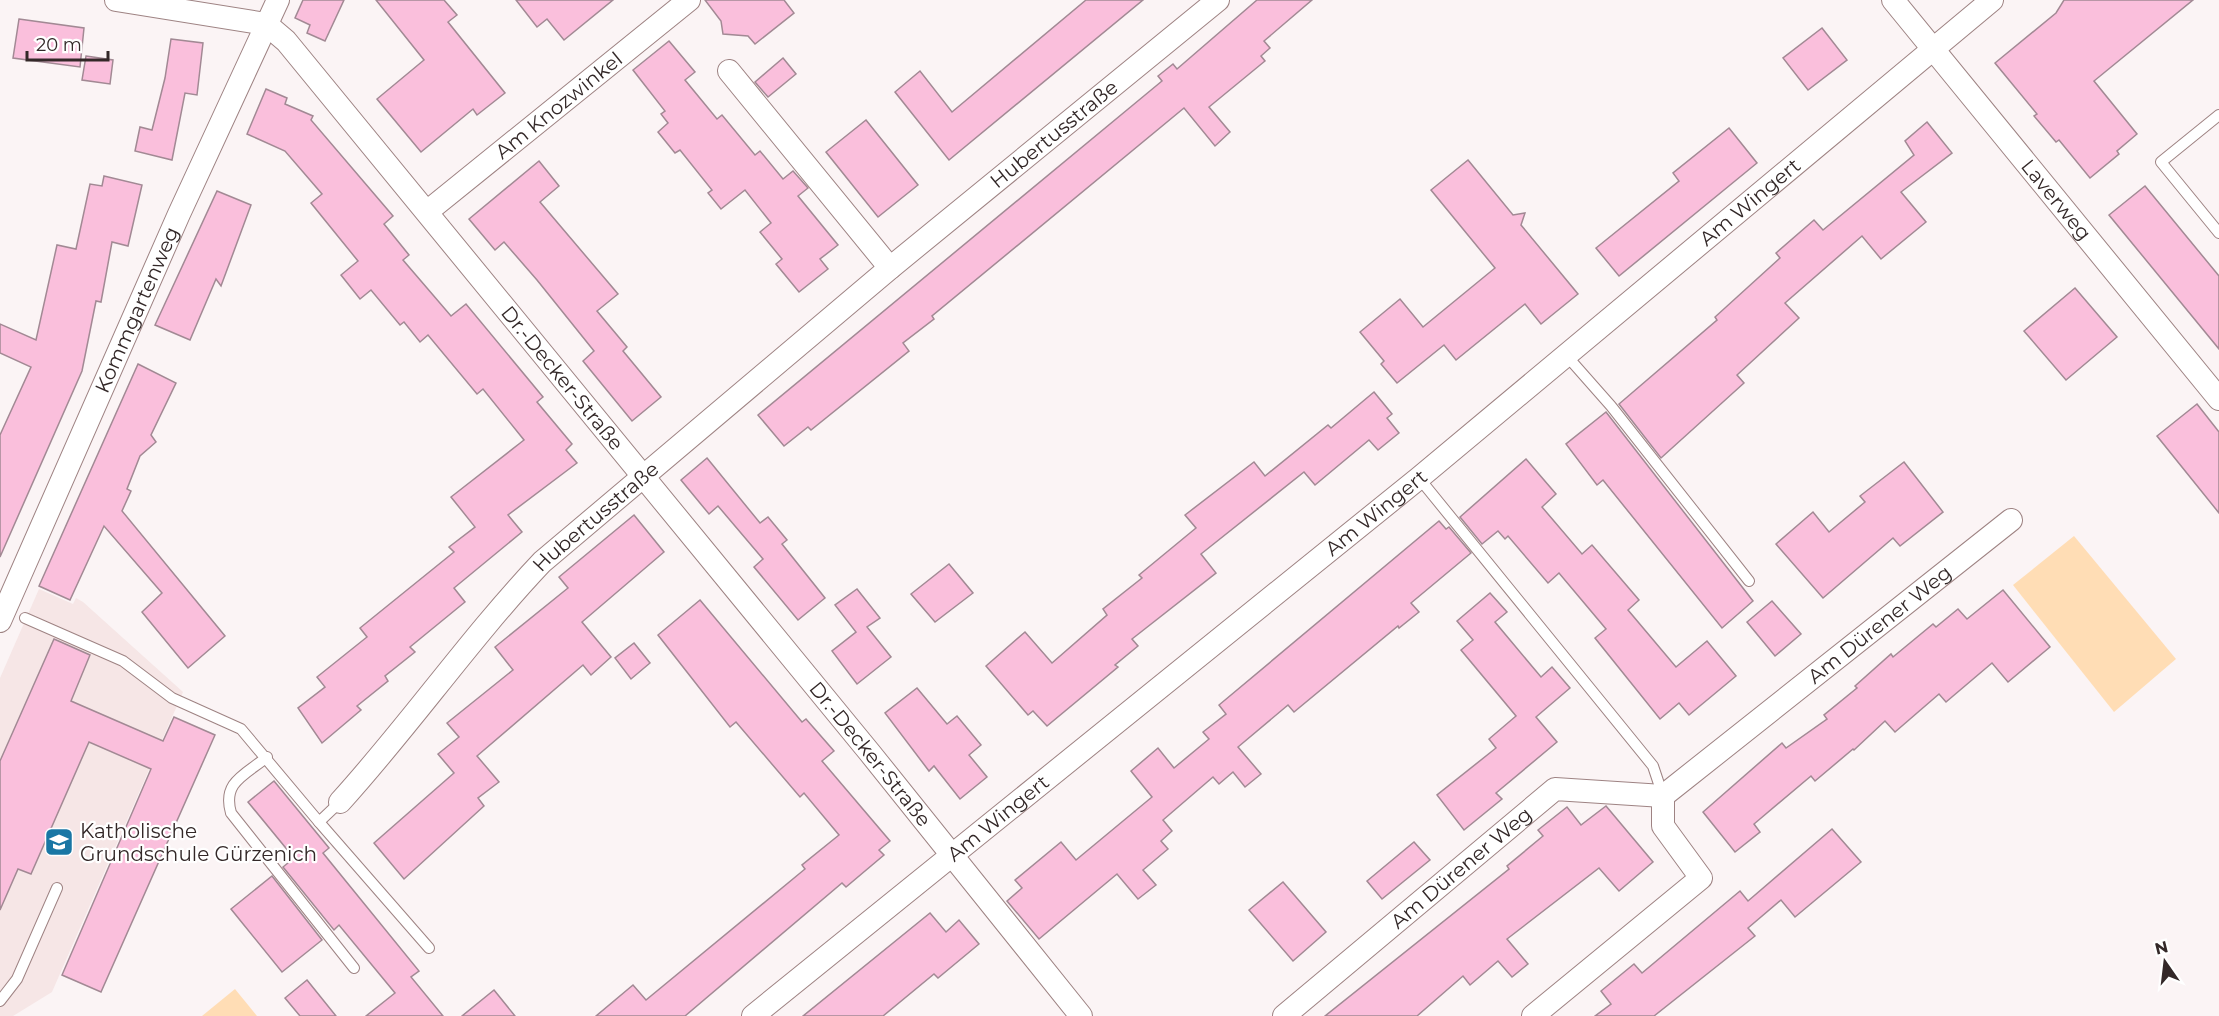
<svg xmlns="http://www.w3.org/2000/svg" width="2219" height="1016" viewBox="0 0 2219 1016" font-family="Montserrat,sans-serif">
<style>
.built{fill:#f6e6e6}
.green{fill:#ffddb5}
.building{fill:#fabfdc;stroke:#a28994;stroke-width:1.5}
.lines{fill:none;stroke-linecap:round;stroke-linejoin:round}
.service-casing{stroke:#9e8383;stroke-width:12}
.minor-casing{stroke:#9e8383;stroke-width:24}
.service{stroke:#fff;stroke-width:10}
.minor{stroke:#fff;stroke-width:22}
.labels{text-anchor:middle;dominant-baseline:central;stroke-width:4.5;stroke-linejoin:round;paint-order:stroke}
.street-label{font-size:20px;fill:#332828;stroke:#fff}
.poi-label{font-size:20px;fill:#332828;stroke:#fff;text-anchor:start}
</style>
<rect width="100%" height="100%" fill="#fbf4f5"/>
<path class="built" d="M39 589 73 604 76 598 83 602 183 692 52 992 13 1016H0V678Z"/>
<g class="green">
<path d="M2074 536 2176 659 2114 712 2013 585Z"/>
<path d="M235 989 257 1016H202Z"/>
</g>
<g class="building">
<path d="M303 0H344L325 41 307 33 310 25 295 18Z"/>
<path d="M376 0H444L457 15 448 22 505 93 477 115 473 109 421 152 377 99 424 60Z"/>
<path d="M516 0H613L564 40 547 19 537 27Z"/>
<path d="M705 0H784L794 13 755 44 748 36 723 34 721 21Z"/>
<path d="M1086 0H1143L949 160 895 92 920 71 952 112Z"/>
<path d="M1257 0H1312L1264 41 1270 48 1261 56 1265 61 1209 107 1230 132 1215 146 1184 108 932 316 934 319 903 343 909 351 811 430 808 427 784 446 758 415 1162 81 1158 76 1173 64 1177 69Z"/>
<path d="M2064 0H2193L2094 81 2137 134 2117 151 2119 154 2090 178 2059 140 2056 142 2034 116 2037 114 1995 63 2056 13Z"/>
<path d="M19 19 84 28 80 67 13 58Z"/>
<path d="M1822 28 1847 60 1808 90 1783 58Z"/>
<path d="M171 39 203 43 197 95 185 93 172 160 135 151 140 127 152 130 165 78Z"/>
<path d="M669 41 695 72 685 80 717 119 722 115 755 155 760 151 783 179 793 171 808 188 798 196 838 245 820 259 828 269 799 292 776 264 782 259 760 232 771 223 745 190 721 209 708 193 712 190 680 150 675 153 658 132 668 123 661 114 665 111 633 70Z"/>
<path d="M86 56 113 60 110 84 82 80Z"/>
<path d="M783 58 796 74 768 97 755 82Z"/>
<path d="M266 89 287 98 285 104 313 116 311 120 393 216 384 224 409 255 403 260 451 316 466 304 543 397 537 402 572 444 566 450 577 463 508 515 522 532 454 588 465 602 410 647 415 652 385 676 388 681 357 706 361 710 322 743 298 708 325 687 317 677 367 637 360 628 454 552 449 547 475 527 451 497 524 440 483 389 477 394 428 335 420 342 404 322 400 325 371 290 360 299 341 275 358 261 311 203 322 194 285 151 247 134Z"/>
<path d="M866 120 918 185 878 217 826 152Z"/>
<path d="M1927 122 1952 153 1901 192 1926 222 1881 259 1862 236 1785 303 1799 318 1737 375 1744 383 1661 458 1619 404 1717 320 1715 317 1780 258 1776 253 1814 220 1823 230 1914 155 1905 141Z"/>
<path d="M1729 128 1757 163 1619 276 1596 248 1679 181 1673 173Z"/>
<path d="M1468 160 1513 215 1525 213 1521 225 1578 294 1541 324 1525 304 1456 360 1444 345 1397 383 1381 364 1384 361 1360 332 1400 299 1423 327 1495 268 1431 190Z"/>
<path d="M539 161 559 186 540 202 618 294 597 311 627 347 623 351 661 397 632 421 583 361 594 351 537 280 504 242 495 250 469 219Z"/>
<path d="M104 176 142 185 128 246 112 242 101 302 96 301 82 371 0 557V435L31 367 0 353V324L36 340 57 245 76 249 90 184 102 186Z"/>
<path d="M2145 186 2219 276V349L2109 215Z"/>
<path d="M217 191 251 205 221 286 216 279 190 340 155 325Z"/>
<path d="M2075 288 2117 337 2066 380 2024 331Z"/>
<path d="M138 364 176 383 151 435 156 442 140 456 127 489 131 491 122 511 225 636 188 668 142 612 162 593 104 526 70 600 39 586Z"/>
<path d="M1374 392 1392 414 1387 418 1399 433 1378 450 1369 440 1315 485 1304 472 1201 554 1216 573 1132 639 1138 646 1115 665 1118 667 1047 726 1033 711 1028 715 986 666 1025 632 1052 663 1107 615 1103 609 1142 578 1139 575 1196 528 1185 515 1254 462 1265 476 1328 425 1331 428Z"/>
<path d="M2197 404 2219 432V513L2157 436Z"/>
<path d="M1606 412 1753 601 1722 628 1603 480 1597 485 1566 444Z"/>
<path d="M707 458 760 523 768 517 787 540 782 544 825 598 798 620 754 567 763 559 718 506 709 514 681 480Z"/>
<path d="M1526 459 1556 494 1542 507 1582 554 1592 545 1639 600 1628 610 1676 667 1707 641 1736 676 1689 715 1679 703 1660 719 1595 638 1606 629 1559 573 1548 583 1508 536 1505 539 1498 531 1482 544 1460 517Z"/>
<path d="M1904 462 1943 512 1900 546 1893 538 1823 598 1776 544 1813 512 1829 532 1865 502 1860 496Z"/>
<path d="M634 515 664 552 582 622 611 657 591 675 583 665 477 756 499 782 478 798 484 806 404 879 374 843 454 773 438 754 459 737 447 723 513 670 495 647 568 588 559 577Z"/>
<path d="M1439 521 1446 529 1449 527 1471 553 1411 603 1419 612 1399 628 1398 626 1294 712 1288 705 1238 747 1261 774 1245 787 1233 772 1219 784 1213 777 1163 820 1172 831 1161 841 1168 849 1143 870 1156 885 1138 899 1117 874 1039 939 1007 901 1022 888 1015 880 1061 842 1076 860 1152 797 1131 771 1158 748 1174 768 1209 739 1203 732 1226 714 1219 705Z"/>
<path d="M949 564 973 593 935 622 911 594Z"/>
<path d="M857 589 880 618 867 627 891 657 857 684 832 651 856 632 835 605Z"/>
<path d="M2003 590 2050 647 2008 682 1992 663 1946 702 1939 694 1895 732 1885 721 1854 750 1853 749 1815 781 1811 776 1754 824 1760 832 1735 852 1703 812 1782 743 1786 748 1827 719 1824 715 1857 688 1855 686 1891 654 1893 657 1933 624 1936 627 1958 609 1967 619Z"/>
<path d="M1490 593 1507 612 1495 622 1510 640 1541 677 1552 667 1570 688 1536 717 1557 742 1496 793 1502 799 1464 830 1437 795 1496 748 1489 739 1516 716 1461 650 1473 640 1457 621Z"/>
<path d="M700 600 802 722 806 719 834 751 822 761 890 841 879 850 884 855 846 887 842 883 685 1016H596L633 985 646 1000 805 869 802 865 839 835 804 793 800 797 736 722 730 727 658 635Z"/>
<path d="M1772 601 1801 634 1775 656 1747 622Z"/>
<path d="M54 639 90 655 71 701 163 741 174 717 215 735 101 992 62 975 151 769 89 742 31 874 18 869 0 910V761Z"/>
<path d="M634 643 650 663 631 679 615 658Z"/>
<path d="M917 688 947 724 957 716 981 745 969 755 987 777 960 799 934 766 929 771 885 713Z"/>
<path d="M274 781 329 848 323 853 419 971 411 977 443 1016H366L395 993 339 925 334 930 283 867 294 858 248 802Z"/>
<path d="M1606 806 1653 862 1619 891 1599 868 1507 939 1528 964 1512 977 1498 961 1470 985 1463 976 1417 1016H1325L1509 869 1507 866 1543 836 1538 830 1567 807 1581 825Z"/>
<path d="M1832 829 1861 862 1795 917 1781 900 1748 928 1755 936 1654 1016H1595L1611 1004 1601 991 1634 964 1642 973 1740 891 1748 901Z"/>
<path d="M1414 842 1430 860 1382 899 1367 881Z"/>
<path d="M272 876 322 940 282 972 231 909Z"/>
<path d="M1283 882 1326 932 1293 961 1249 910Z"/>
<path d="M930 913 946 932 959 920 979 944 938 978 934 974 883 1016H803Z"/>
<path d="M307 980 336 1016H300L285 998Z"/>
<path d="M494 990 515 1016H462Z"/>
</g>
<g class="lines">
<g class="service-casing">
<g id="service">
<path d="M2219 115 2161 162 2219 233"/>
<path d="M1566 355 1611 406 1749 581"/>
<path d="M1419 478 1653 766 1663 796"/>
<path d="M25 618 123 661 172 698 241 729 319 822 340 802"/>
<path d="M267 757C245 775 222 782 231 813L354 968"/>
<path d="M319 822 429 948"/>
<path d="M0 1001 17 979 57 888"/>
</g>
</g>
<g class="minor-casing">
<g id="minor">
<path id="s1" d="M116 0 266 24 286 41 870 753 1081 1016"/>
<path id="s2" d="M1893 0 2219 399"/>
<path d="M729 71 890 268"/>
<path id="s3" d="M428 211 689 0"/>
<path id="s4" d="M0 621 179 214 278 0"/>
<path id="s5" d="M340 802C410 725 470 638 542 562L890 268 1218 0"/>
<path id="s6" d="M753 1016 1419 478 1992 0"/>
<path id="s7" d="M1284 1016 1555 789 1663 796 2011 520"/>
<path d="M1533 1016 1701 878 1663 826V796"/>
</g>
</g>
<use href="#service" class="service"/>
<use href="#minor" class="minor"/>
</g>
<defs>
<g id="school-square" transform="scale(1.5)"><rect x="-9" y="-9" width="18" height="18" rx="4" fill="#1976a4" stroke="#fff"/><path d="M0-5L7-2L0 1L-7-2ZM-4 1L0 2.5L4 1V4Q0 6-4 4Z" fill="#fff"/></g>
</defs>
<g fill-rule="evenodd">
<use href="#school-square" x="59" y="842"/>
</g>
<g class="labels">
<g class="street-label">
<text stroke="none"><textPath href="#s3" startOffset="168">Am Knozwinkel</textPath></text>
<text stroke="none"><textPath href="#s5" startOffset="981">Hubertusstraße</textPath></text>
<text stroke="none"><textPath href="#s2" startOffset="258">Laverweg</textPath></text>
<text stroke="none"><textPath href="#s6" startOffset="1287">Am Wingert</textPath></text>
<text stroke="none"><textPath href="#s4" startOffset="340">Kommgartenweg</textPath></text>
<text stroke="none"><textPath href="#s1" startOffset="614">Dr.-Decker-Straße</textPath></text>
<text stroke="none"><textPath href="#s6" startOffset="801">Am Wingert</textPath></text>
<text stroke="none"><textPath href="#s5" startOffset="384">Hubertusstraße</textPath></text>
<text stroke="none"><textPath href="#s7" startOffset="738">Am Dürener Weg</textPath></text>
<text stroke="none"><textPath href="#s1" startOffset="1100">Dr.-Decker-Straße</textPath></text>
<text stroke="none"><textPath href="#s6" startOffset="315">Am Wingert</textPath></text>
<text stroke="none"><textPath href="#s7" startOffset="231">Am Dürener Weg</textPath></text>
</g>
<g class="poi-label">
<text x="80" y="831">Katholische<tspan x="80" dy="23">Grundschule Gürzenich</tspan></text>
</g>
</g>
<g transform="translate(2165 962) rotate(346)" stroke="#ffffff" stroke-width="4.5" paint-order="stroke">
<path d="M0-4.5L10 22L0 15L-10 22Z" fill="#332828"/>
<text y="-9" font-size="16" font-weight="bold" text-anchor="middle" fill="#332828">N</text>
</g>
<path d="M27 51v9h81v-9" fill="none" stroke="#332828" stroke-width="3"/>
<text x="36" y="51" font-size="18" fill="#332828" stroke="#ffffff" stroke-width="4.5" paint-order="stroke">20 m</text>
</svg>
